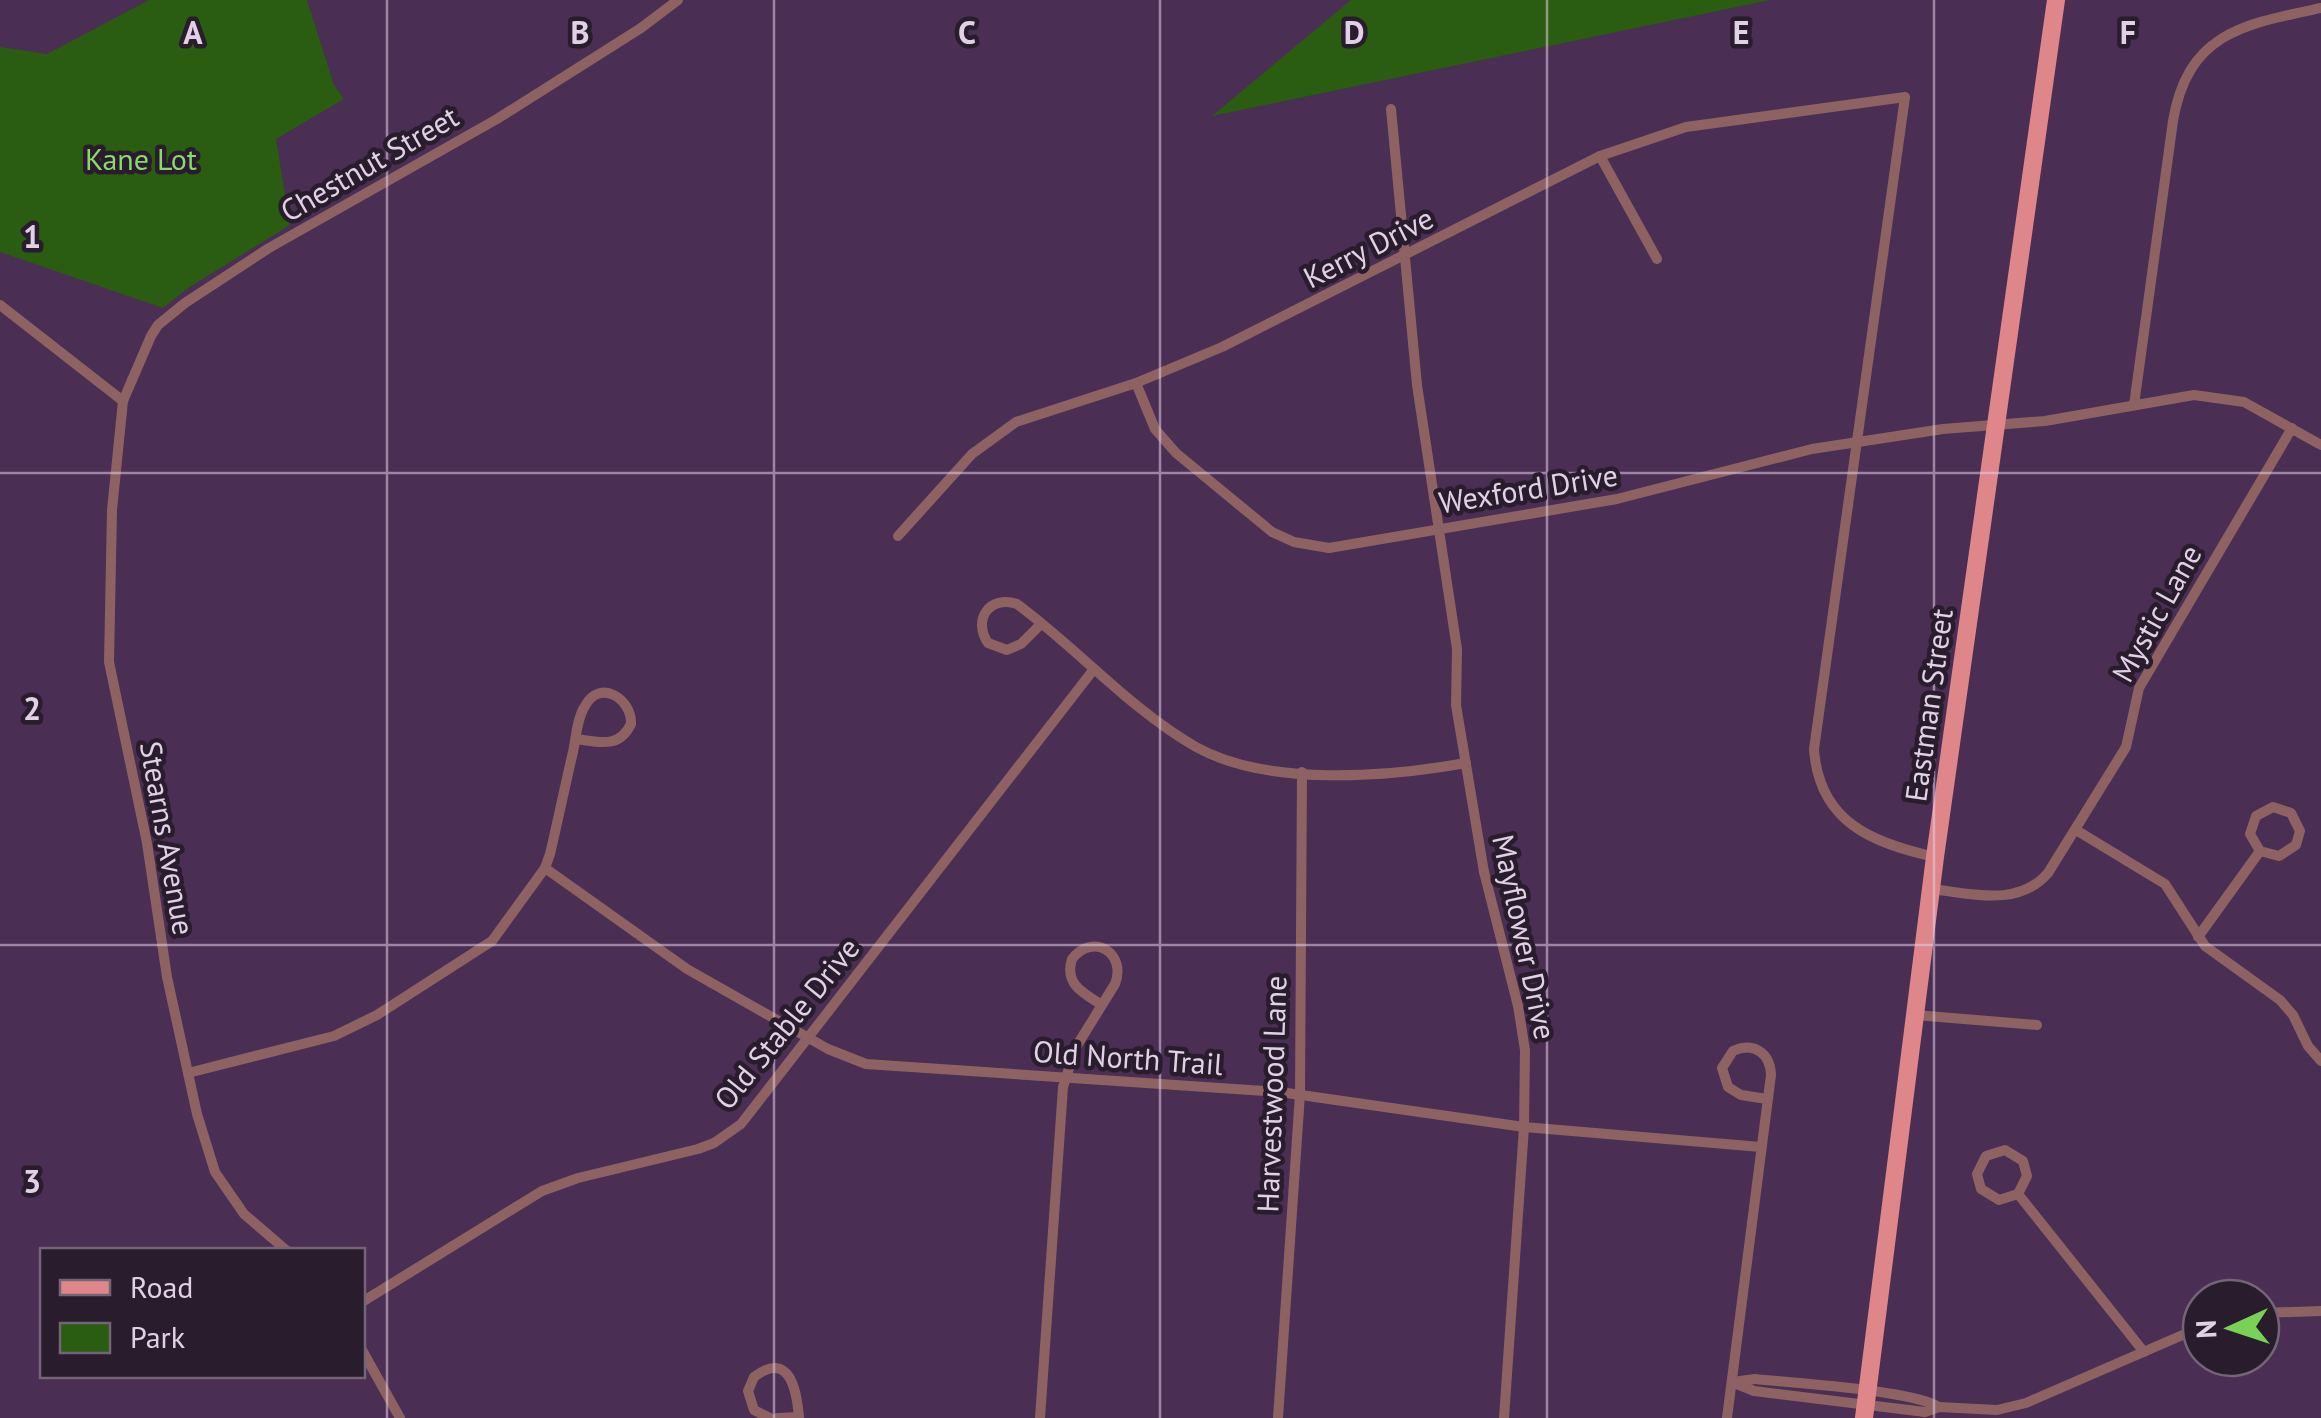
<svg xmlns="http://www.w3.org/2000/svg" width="2321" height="1418" viewBox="0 0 2321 1418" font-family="'PT Sans',sans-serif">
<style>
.green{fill:#2a5c11}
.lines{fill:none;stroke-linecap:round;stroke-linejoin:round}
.minor{stroke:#8e6263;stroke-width:10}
.primary{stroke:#de8689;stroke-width:18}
.grid{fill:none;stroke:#e2d0e7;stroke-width:2.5;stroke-opacity:0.55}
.labels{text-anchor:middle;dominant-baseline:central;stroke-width:9;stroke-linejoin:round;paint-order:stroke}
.park-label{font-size:30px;fill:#8cd770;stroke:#291c2d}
.street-label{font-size:30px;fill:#e2d0e7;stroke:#291c2d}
.grid-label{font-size:32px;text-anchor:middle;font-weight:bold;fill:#e2d0e7;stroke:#291c2d;stroke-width:9;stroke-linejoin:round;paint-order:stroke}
</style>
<rect width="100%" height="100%" fill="#4a2e53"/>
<g class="green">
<path d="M149 0H307L334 85 344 99 276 139 290 225 188 288 163 308 0 252V47L47 54Z"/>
<path d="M1351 0H1770L1212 116Z"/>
</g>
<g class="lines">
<g class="minor">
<path d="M1391 109 1417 385 1457 649 1456 705 1484 872 1518 1006 1525 1050 1524 1127 1504 1418"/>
<path d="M1600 156 1657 259"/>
<path d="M0 305 123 401"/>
<path d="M1136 383 1155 429 1176 453 1272 532 1294 542 1329 548 1617 499 1812 449 1943 429 2045 421 2194 395 2244 402 2321 445"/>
<path d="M2134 405 2173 121C2188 32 2245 24 2321 8"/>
<path d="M898 536 972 454 1016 422 1136 383 1222 347 1600 156 1686 127 1905 97 1814 749C1819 822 1872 843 1935 857"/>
<path d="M1041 624 1021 644 1007 650 988 643C972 619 990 595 1017 604 1078 649 1130 709 1196 747 1268 787 1387 777 1466 763"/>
<path d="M2076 830 2165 884 2205 946 2280 1000 2293 1015 2308 1046 2321 1061"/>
<path d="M545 868 687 969 828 1049 866 1064 1280 1092 1524 1127 1761 1147"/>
<path d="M1931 889C1970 893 2018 908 2048 873L2126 747 2139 688 2292 428"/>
<path d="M2198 937 2260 851 2250 834 2256 816 2273 807 2291 813 2300 831 2296 845 2279 856 2260 851"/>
<path d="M1915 1015 2037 1025"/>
<path d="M188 1073 334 1036 377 1015 492 941 545 868 550 854C558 820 565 786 573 752 576 738 577 718 585 706 600 678 632 699 631 724 619 749 599 742 576 739"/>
<path d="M2018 1194 2027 1176 2023 1161 2005 1150 1986 1156 1977 1174 1981 1189 1999 1200 2018 1194 2144 1352"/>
<path d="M286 1250 244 1214 215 1172 197 1114 167 977 147 843 109 662 112 510 123 401 151 336 158 325 185 303 269 248 497 119 641 28 678 0"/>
<path d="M362 1302 542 1191 578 1178 698 1149 714 1143 741 1124 1094 669"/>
<path d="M2261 1313 2321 1311"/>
<path d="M362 1350 400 1418"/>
<path d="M1732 1382 1754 1391 1925 1412 1939 1407 1997 1410 2026 1403 2201 1327"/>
<path d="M1733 1382 1755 1379C1793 1383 1912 1390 1939 1407"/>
<path d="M770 1418 754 1410 748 1391 754 1377C790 1349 797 1392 799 1418"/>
<path d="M777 1418 799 1417"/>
<path d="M1040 1418 1063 1087 1076 1047 1115 984C1127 953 1093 932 1072 959 1064 984 1083 993 1102 1005"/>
<path d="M1278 1418 1300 1094 1302 772"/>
<path d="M1727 1418 1771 1075C1770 1052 1753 1042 1733 1051L1722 1068 1728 1087 1741 1095 1767 1099"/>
</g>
<path class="primary" d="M1864 1418 1935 857 2056 0"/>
</g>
<path class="grid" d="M387 0V1418M774 0V1418M1160 0V1418M1547 0V1418M1934 0V1418M0 473H2321M0 945H2321"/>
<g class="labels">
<g class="park-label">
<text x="141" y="158">Kane Lot</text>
</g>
<g class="street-label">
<text transform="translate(369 163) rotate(-30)">Chestnut Street</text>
<text transform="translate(1368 247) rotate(-27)">Kerry Drive</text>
<text transform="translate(1528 488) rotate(-9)">Wexford Drive</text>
<text transform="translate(2156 613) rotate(-61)">Mystic Lane</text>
<text transform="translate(1928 705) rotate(-82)">Eastman Street</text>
<text transform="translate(168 838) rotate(80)">Stearns Avenue</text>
<text transform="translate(1525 937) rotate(78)">Mayflower Drive</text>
<text transform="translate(786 1023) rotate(-51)">Old Stable Drive</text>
<text transform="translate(1128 1057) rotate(4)">Old North Trail</text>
<text transform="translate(1271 1094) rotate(-88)">Harvestwood Lane</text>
</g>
</g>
<g class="grid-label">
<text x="193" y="44">A</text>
<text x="580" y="44">B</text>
<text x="967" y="44">C</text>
<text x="1354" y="44">D</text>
<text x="1741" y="44">E</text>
<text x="2128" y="44">F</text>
<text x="32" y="248">1</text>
<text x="32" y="720">2</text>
<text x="32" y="1193">3</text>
</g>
<rect x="40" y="1248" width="325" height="130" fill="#291c2d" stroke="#736477" stroke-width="2.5"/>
<rect x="60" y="1280" width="50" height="15" fill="#de8689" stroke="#736477" stroke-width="2.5"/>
<text x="130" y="1298" font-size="30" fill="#e2d0e7">Road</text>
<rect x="60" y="1323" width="50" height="30" fill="#2a5c11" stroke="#736477" stroke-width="2.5"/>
<text x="130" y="1348" font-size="30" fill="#e2d0e7">Park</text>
<g transform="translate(2231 1328) rotate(267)"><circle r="48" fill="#291c2d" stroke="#736477" stroke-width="2.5"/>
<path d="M0-8L18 38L0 25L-18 38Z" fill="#7ad157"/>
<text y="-15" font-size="28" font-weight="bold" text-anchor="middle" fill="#e2d0e7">N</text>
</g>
</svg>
